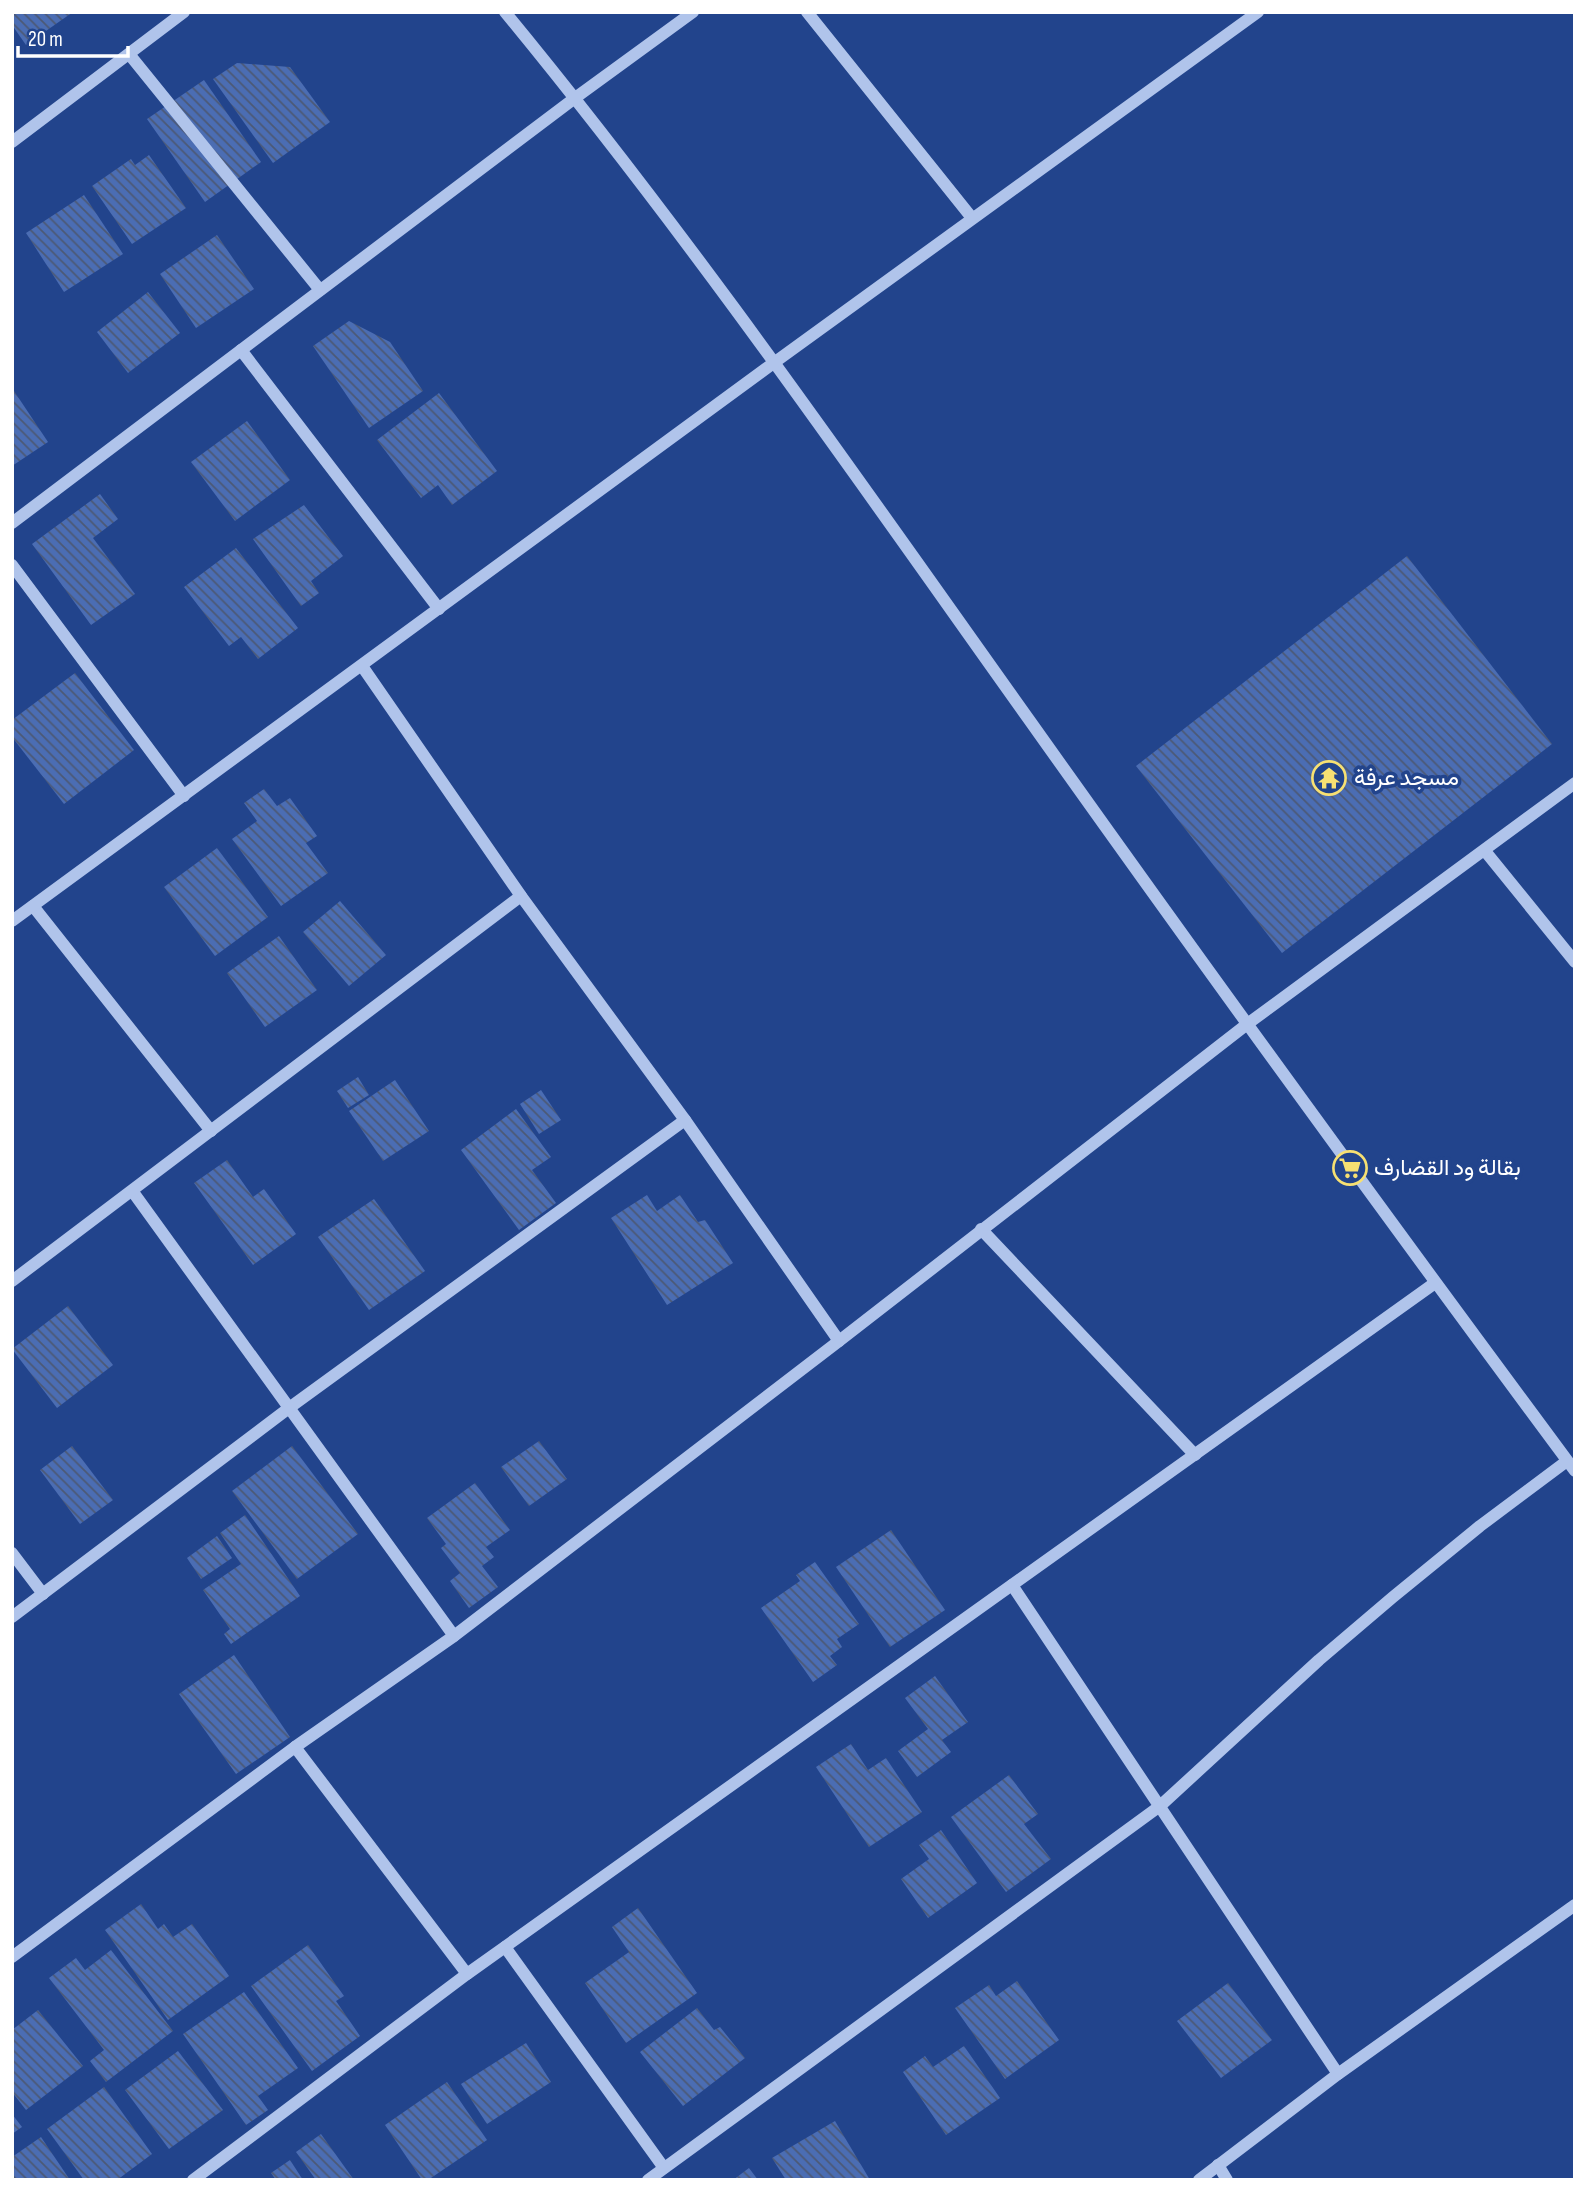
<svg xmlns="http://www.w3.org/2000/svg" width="1587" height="2192" viewBox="0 0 1587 2192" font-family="'Sofia Sans Condensed',Vazirmatn,sans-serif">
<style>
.building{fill:url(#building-back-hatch)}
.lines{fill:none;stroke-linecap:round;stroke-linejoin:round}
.minor{stroke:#b0c4eb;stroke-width:12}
.labels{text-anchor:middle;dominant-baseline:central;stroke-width:7;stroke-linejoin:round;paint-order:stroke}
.poi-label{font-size:23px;fill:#fff;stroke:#22448c;text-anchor:start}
</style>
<defs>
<pattern id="building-back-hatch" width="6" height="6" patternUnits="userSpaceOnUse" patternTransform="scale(1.75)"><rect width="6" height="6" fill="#4b6db3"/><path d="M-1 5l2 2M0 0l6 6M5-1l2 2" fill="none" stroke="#4c5975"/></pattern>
</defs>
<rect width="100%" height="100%" fill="#22448c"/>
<g class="building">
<path d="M12 12H73L26 45 12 25Z"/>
<path d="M237 63 290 67 330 122 273 163 213 79Z"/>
<path d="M204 80 261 162 205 202 147 119Z"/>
<path d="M149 155 186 208 132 244 92 186 131 159 135 165Z"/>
<path d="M84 195 123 254 64 292 26 233Z"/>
<path d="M217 235 254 289 196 328 160 274Z"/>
<path d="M148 292 180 333 128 373 97 332Z"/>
<path d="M349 321 390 342 423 391 369 428 313 346Z"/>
<path d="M12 388 48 442 12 466Z"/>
<path d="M439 393 497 471 452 505 438 485 421 498 377 440Z"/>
<path d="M247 421 290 480 235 521 191 462Z"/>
<path d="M100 494 118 519 93 538 135 594 91 625 32 544Z"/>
<path d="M304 505 343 556 311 581 319 593 301 606 253 539Z"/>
<path d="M236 548 298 628 258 659 241 637 229 646 184 587Z"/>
<path d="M1407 556 1552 744 1282 953 1136 766Z"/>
<path d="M75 673 134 750 64 804 12 737V720Z"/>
<path d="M264 789 277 806 290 798 317 836 306 843 328 873 281 906 232 839 257 821 244 803Z"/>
<path d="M217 848 268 917 215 956 164 887Z"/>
<path d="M340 901 386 955 349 986 303 932Z"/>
<path d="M279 936 317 990 265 1027 227 973Z"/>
<path d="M358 1077 369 1095 348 1108 337 1091Z"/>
<path d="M395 1080 429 1131 383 1161 349 1111Z"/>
<path d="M541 1090 561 1120 539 1134 520 1104Z"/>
<path d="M516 1109 551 1157 532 1170 556 1203 519 1230 461 1150Z"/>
<path d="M227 1160 253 1197 264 1189 296 1234 253 1265 194 1183Z"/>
<path d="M647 1195 657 1211 680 1195 698 1222 705 1220 733 1263 667 1305 611 1218Z"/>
<path d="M374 1199 425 1271 369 1310 318 1237Z"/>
<path d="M68 1306 113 1365 57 1408 12 1349Z"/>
<path d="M539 1441 567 1479 529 1506 501 1467Z"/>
<path d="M72 1446 113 1500 80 1524 40 1470Z"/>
<path d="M292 1446 358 1534 297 1579 232 1491Z"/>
<path d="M475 1483 510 1530 486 1547 494 1557 482 1566 498 1587 469 1608 450 1581 460 1573 441 1548 446 1544 427 1518Z"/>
<path d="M245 1515 300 1596 231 1644 224 1634 230 1629 203 1590 241 1564 220 1533Z"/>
<path d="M891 1530 945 1610 890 1647 836 1567Z"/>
<path d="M217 1536 232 1558 201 1579 187 1558Z"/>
<path d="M815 1562 859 1624 837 1639 842 1647 830 1656 837 1665 813 1682 761 1608 800 1581 796 1575Z"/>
<path d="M234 1655 290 1737 236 1774 179 1694Z"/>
<path d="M935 1676 968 1722 942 1740 951 1752 917 1777 898 1751 928 1729 905 1698Z"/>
<path d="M851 1744 868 1770 886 1758 922 1812 869 1847 816 1767Z"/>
<path d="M1009 1775 1038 1814 1024 1824 1051 1859 1006 1892 951 1817Z"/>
<path d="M941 1830 977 1883 928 1918 901 1879 929 1859 919 1845Z"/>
<path d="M141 1904 158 1929 164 1924 173 1937 192 1924 229 1976 168 2020 105 1930Z"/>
<path d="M638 1908 697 1993 626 2043 585 1983 629 1952 612 1927Z"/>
<path d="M308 1945 344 1996 336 2001 360 2036 312 2071 251 1986Z"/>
<path d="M111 1950 173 2031 106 2082 90 2061 104 2050 49 1978 76 1958 85 1970Z"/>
<path d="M1017 1981 1059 2040 1005 2079 955 2008 989 1985 996 1996Z"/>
<path d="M1228 1983 1272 2040 1221 2078 1177 2021Z"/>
<path d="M244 1992 298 2068 258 2096 268 2110 246 2125 183 2034Z"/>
<path d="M697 2008 714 2030 720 2027 745 2058 683 2106 640 2052Z"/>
<path d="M38 2010 83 2066 26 2110 12 2092V2030Z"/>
<path d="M526 2043 551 2082 487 2124 461 2084Z"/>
<path d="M964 2046 1000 2098 946 2135 903 2072 925 2056 933 2067Z"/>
<path d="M178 2051 223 2110 169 2149 125 2090Z"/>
<path d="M447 2082 487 2140 428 2180H422L385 2125Z"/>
<path d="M104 2087 152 2154 117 2180H84L47 2129Z"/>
<path d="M12 2114 22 2127 12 2134Z"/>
<path d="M835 2121 870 2180H786L772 2158Z"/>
<path d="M321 2134 354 2180H316L296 2152Z"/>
<path d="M41 2137 70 2180H12V2157Z"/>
<path d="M290 2160 303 2180H276L271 2173Z"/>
<path d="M749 2168 758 2180H733Z"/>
</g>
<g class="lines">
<g class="minor">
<path d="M505 12C692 239 859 481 1030 721 1209 973 1391 1223 1575 1471"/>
<path d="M807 12 972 218"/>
<path d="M129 54 320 290"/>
<path d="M12 142 184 12"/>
<path d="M241 350 439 609"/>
<path d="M12 523 575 98 693 12"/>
<path d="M12 565 184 796"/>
<path d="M362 666 521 896 685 1120 839 1341"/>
<path d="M1485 851 1575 962"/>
<path d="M33 906 211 1131"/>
<path d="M12 921 775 362 1258 12"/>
<path d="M133 1192 454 1636"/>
<path d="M981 1229 1195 1455"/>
<path d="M12 1281 521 896"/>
<path d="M12 1553 43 1594"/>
<path d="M1012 1585 1338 2074"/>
<path d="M12 1617 289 1408 685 1120"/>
<path d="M295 1747 467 1974"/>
<path d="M505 1947 664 2168"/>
<path d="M12 1957 295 1747 454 1636 839 1341 1246 1025 1575 783"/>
<path d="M1218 2165 1227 2180"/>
<path d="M193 2180 467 1974 1435 1283"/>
<path d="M648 2180 1160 1806 1319 1660 1393 1597 1480 1526 1567 1461"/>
<path d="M1199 2180 1338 2074 1575 1905"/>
</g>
</g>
<defs>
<g id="temple-ring" transform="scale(1.75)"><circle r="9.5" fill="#22448c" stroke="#f7e072" stroke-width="1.5"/><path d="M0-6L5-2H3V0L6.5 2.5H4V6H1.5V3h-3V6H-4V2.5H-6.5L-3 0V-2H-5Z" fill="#f7e072"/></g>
<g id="supermarket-ring" transform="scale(1.75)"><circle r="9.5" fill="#22448c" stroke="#f7e072" stroke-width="1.5"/><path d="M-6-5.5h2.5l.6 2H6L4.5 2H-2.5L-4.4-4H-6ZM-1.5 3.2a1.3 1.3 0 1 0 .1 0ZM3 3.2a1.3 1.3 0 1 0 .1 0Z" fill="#f7e072"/></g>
</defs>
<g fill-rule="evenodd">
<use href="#temple-ring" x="1329" y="778"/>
<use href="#supermarket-ring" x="1350" y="1168"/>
</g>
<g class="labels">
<g class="poi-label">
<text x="1354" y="778">مسجد عرفة</text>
<text x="1374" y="1168">بقالة ود القضارف</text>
</g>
</g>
<rect width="1587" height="2192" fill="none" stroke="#ffffff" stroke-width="28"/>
<path d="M18 46v10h110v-10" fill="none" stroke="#ffffff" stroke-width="3.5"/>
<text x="28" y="46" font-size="21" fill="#ffffff" stroke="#22448c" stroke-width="5" paint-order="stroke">20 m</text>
</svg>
